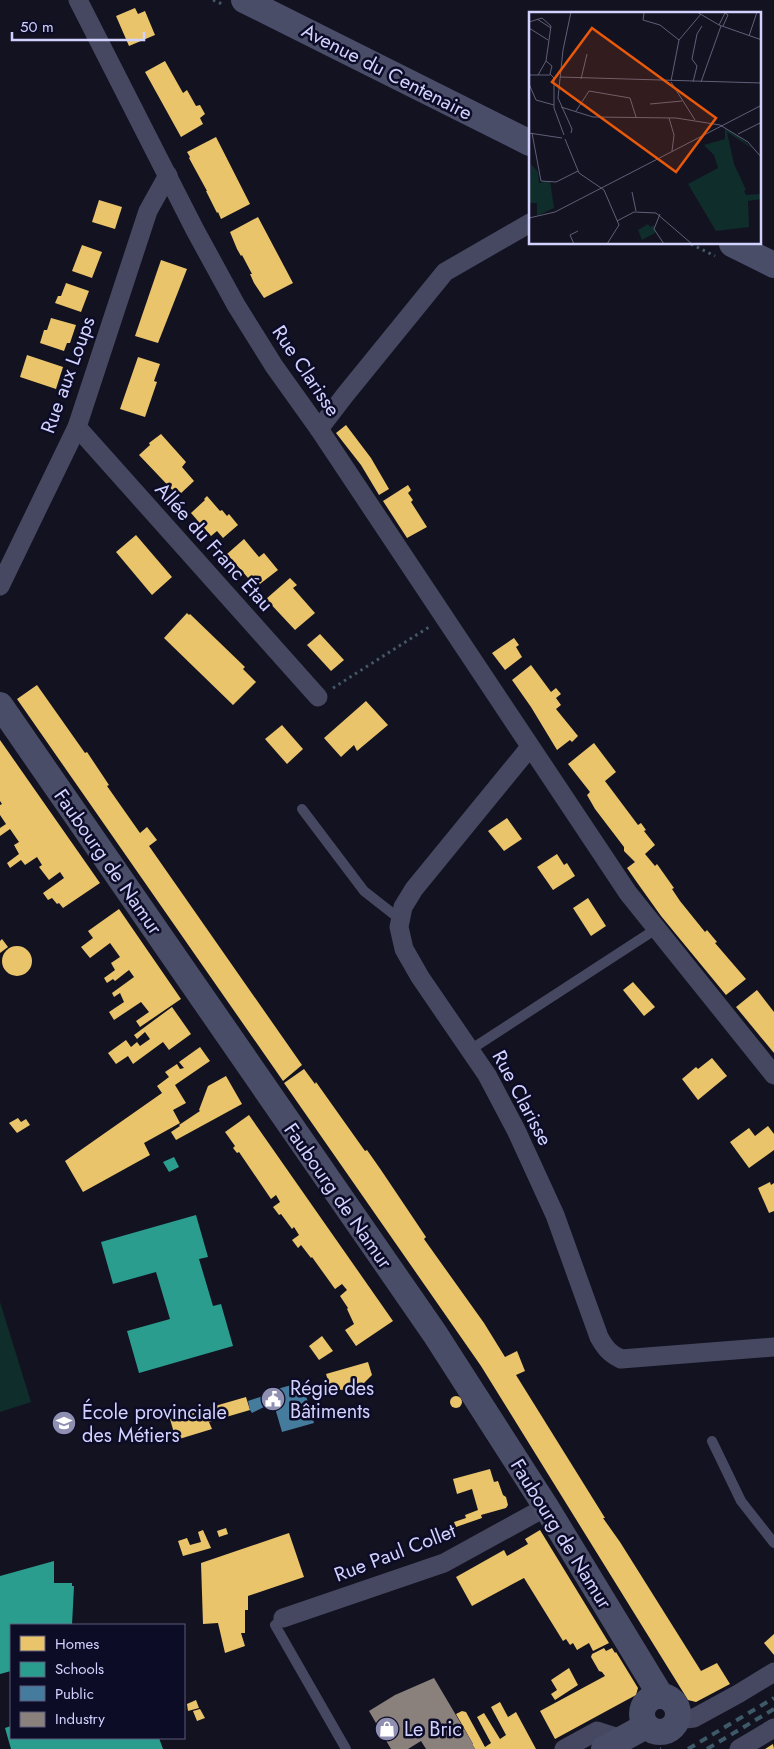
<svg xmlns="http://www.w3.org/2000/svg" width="774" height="1749" viewBox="0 0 774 1749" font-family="Jost,sans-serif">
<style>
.green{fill:#0f2d2a}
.homes{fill:#e9c46a}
.schools{fill:#2a9d8f}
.public{fill:#457b9d}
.industry{fill:#8a817c}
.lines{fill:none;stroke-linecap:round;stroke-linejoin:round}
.path{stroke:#445966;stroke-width:3;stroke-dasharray:2.5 4;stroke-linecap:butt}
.lane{stroke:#464861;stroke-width:10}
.street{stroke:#464861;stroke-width:19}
.secondary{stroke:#4a4d67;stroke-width:26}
.rail{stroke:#3e5968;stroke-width:4;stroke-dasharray:8 6;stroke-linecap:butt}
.labels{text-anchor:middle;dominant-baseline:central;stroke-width:5;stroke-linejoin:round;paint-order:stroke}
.street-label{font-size:20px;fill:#d1d2ff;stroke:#0d0c26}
.poi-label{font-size:20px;fill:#d1d2ff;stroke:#0d0c26;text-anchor:start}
.inset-road{fill:none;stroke:#5f5f79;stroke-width:1}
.view{fill:#e8590c;fill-opacity:0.15;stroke:#e8590c;stroke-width:2.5}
.inset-edge{fill:none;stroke:#d1d2ff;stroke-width:2.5}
</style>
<rect width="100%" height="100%" fill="#131220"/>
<path class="green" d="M0 1302 31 1402 0 1412Z"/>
<g class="homes">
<path d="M135 8 138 14 145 11 155 35 129 46 116 16Z"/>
<path d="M165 61 183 93 187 90 196 106 200 105 205 114 200 118 203 124 181 137 145 72Z"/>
<path d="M216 137 250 204 221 219 218 212 217 213 206 191H207L189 158 190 157 187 152Z"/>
<path d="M99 200 122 207 115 229 92 222Z"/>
<path d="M258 217 293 283 264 298 254 283 250 274H252L242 255 241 256 237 249 230 232Z"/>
<path d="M82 245 102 252 92 278 72 271Z"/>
<path d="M161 260 187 269 158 343 135 336Z"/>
<path d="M66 283 89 291 81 312 55 303 58 296H61Z"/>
<path d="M51 318 76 325 70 343H67L64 351 40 343 44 330H47Z"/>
<path d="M27 355 63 367 56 389 20 377Z"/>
<path d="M138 357 160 364 154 381 157 382 145 417 120 409Z"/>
<path d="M346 425 371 458 389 489 379 495 361 465 336 433Z"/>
<path d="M161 434 186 462 182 467 194 481 178 496 139 455 150 445 149 443Z"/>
<path d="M408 485 411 490 408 493 413 500 411 502 427 527 407 538 383 501Z"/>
<path d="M207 496 220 511 222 510 227 516 229 514 238 525 223 538 217 531 211 536 191 513 205 500 204 499Z"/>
<path d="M136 535 172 577 152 595 116 552Z"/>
<path d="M244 539 259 557 264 553 278 570 256 587 227 554Z"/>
<path d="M290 578 297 585 293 588 315 613 295 630 266 599Z"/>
<path d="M187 613 189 615 190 614 245 667 243 669 256 682 233 705 164 638Z"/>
<path d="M320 634 344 660 331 671 307 645Z"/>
<path d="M514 638 519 645 516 647 522 657 505 670 492 653Z"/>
<path d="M531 665 551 692 556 688 561 694 556 698 561 705 556 709 578 736 572 742 570 740 557 750 531 707 512 680Z"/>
<path d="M37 685 85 753 87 752 109 785 107 786 140 833 147 827 157 840 149 846 302 1065 283 1081 17 699Z"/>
<path d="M366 701 388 725 357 751 354 745 341 757 324 738Z"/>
<path d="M282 725 303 749 287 764 265 739Z"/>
<path d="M0 740 100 883 63 908 59 903 57 904 52 898 48 900 43 893 64 878 60 872 49 880 39 867 42 865 37 857 25 865 21 860 10 868 7 863 19 854 14 845 19 842 10 829 0 836V828L6 824 0 815V805L2 804 0 801Z"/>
<path d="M594 743 616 772 605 781 638 825 641 823 646 830 644 831 655 845 645 854 655 866 657 864 674 888 672 889 680 901 705 932 707 930 717 942 715 943 746 979 726 995 661 916 636 881 627 868 635 862 624 851V847L595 809 587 795 590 792 568 764Z"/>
<path d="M507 818 522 839 504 851 488 831Z"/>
<path d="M557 854 564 865 567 863 575 876 553 890 537 867Z"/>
<path d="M588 898 606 926 591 936 573 908Z"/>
<path d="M119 909 181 999 140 1027 136 1021 149 1012 141 1002 114 1020 109 1012 124 1002 120 993 114 997 112 993 134 977 129 970 115 981 113 979 107 983 104 978 115 970 111 963 120 957 110 943 90 958 81 947 93 938 88 931Z"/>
<path d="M2 939 8 947 0 953V941Z"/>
<circle cx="17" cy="961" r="15"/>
<path d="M633 982 655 1007 644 1016 623 990Z"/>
<path d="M757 990 774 1012V1053L736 1007Z"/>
<path d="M172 1007 191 1034 169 1050 163 1042 133 1064 128 1056 116 1064 108 1053 126 1040 131 1047 137 1042 140 1046 150 1039 145 1032 137 1039 134 1035Z"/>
<path d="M200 1047 210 1061 175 1085 186 1103 173 1110 180 1123 144 1143 150 1155 83 1192 65 1161 162 1093 157 1086 169 1077 165 1072 177 1064 180 1069 184 1068 179 1062Z"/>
<path d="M712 1058 727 1076 698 1100 682 1079 696 1067 698 1069Z"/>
<path d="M304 1069 315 1084 316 1082 365 1151 367 1150 381 1170 426 1237 424 1239 484 1323 505 1357 517 1351 525 1371 516 1375 605 1518H603L620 1542 701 1671 717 1663 730 1684 696 1702 688 1700 481 1366 284 1083Z"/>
<path d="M226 1076 242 1104 176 1140 171 1132 180 1126 179 1125 200 1111 199 1110 208 1086Z"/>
<path d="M249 1115 393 1321 356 1346 345 1330 354 1324 347 1309 348 1308 340 1296 347 1290 342 1284 335 1289 312 1257 311 1258 301 1245 298 1248 292 1240 299 1235 294 1227 292 1229 281 1214 279 1215 273 1207 280 1202 276 1195 271 1199 239 1152 237 1153 233 1148 235 1146 225 1132Z"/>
<path d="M18 1118 21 1122 26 1119 30 1125 17 1133 9 1123Z"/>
<path d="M768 1126 774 1134V1150L749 1168 730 1142 749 1128 755 1136Z"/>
<path d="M770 1182 771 1185 774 1183V1211L769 1213 758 1188Z"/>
<path d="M322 1336 333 1351 319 1360 309 1346Z"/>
<path d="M368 1362 372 1375 363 1384 352 1389 343 1390 334 1389 330 1387 326 1374Z"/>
<circle cx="456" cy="1402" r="6"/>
<path d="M246 1397 250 1410 209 1422 212 1429 176 1440 170 1419Z"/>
<path d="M490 1469 494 1482 498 1481 503 1495 506 1497 508 1505 506 1508 481 1515 482 1518 456 1527 454 1522 466 1518 465 1515 478 1510 472 1489 457 1494 453 1479Z"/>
<path d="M226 1528 228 1534 219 1537 217 1531Z"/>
<path d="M203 1530 211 1548 183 1556 178 1541 187 1538 190 1545 201 1542 198 1532Z"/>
<path d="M540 1530 609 1643 593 1651 589 1643 577 1650 573 1643 570 1645 566 1639 563 1641 524 1578 472 1606 456 1577 504 1550 507 1556 528 1544 525 1539Z"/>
<path d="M289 1533 304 1577 248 1596V1610H245V1633H241L245 1646 225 1653 218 1623 203 1624 201 1563Z"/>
<path d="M774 1634V1655L764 1643Z"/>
<path d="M604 1648 606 1651 612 1648 615 1653 616 1652 638 1688 636 1695 555 1739 540 1711 605 1676 602 1672 599 1671 591 1657 592 1654Z"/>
<path d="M569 1668 578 1685 555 1700 551 1694 557 1690 551 1680Z"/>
<path d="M196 1700 199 1708 188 1711 187 1704Z"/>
<path d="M500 1702 508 1717 516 1712 536 1749H475L472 1744H473L456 1714 462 1711 466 1712 485 1747 491 1743 477 1717 484 1713 500 1739 506 1735 491 1707Z"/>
<path d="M200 1709 205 1718 197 1721 193 1711Z"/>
<path d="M773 1744 774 1749H765Z"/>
</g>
<g class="schools">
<path d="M174 1157 179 1167 169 1172 163 1162Z"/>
<path d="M196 1215 208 1257 199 1259 213 1306 221 1304 233 1346 139 1373 127 1331 170 1319 156 1272 113 1284 101 1242Z"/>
<path d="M54 1561V1583H72V1586H74L72 1625H11V1671L0 1674V1576Z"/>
<path d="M11 1726V1738H159L163 1749H11L5 1728Z"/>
</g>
<path class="public" d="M302 1382 314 1423 282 1432 273 1401 265 1404 266 1406 252 1413 250 1410 248 1401 263 1396 264 1399 272 1396 270 1391Z"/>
<path class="industry" d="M434 1678 473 1744H472L475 1749H426L421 1741 408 1749H391L369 1711 395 1695Z"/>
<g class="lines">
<g class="path">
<path d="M213 0 224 5"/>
<path d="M691 244 715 256"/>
<path d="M333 688 429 627"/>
<path d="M660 1749H661"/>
</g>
<g class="lane">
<path d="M302 809 364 891 401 920"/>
<path d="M470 1050 656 929"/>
<path d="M712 1441 741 1501 774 1543"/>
<path d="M283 1618 275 1625 346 1749"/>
</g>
<g class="street">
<path d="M78 0 195 230 236 305 274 366 319 429 628 893 774 1075"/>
<path d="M77 427 318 697"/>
<path d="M319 429 345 395 445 272 530 223"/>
<path d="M0 586 77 427 148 211 168 175"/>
<path d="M530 747 414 889 403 907 399 927 404 949 420 977 487 1075 516 1130 555 1215 599 1337C605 1348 610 1354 621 1359L774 1347"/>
<path d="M283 1618 444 1563 546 1507"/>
<path d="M678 1717 685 1719 694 1718 738 1694 774 1672"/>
<path d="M564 1749 597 1731 622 1739 619 1746"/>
<path d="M739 1749 774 1728"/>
</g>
<g class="secondary">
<path d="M244 0 530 143"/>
<path d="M732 244 774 265"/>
<path d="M0 705 435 1334 546 1507 661 1696"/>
<circle cx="660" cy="1714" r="18"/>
<path d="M604 1749 646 1726"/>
</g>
<g class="rail">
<path d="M688 1749 774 1698"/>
<path d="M707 1749 774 1709"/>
</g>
</g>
<defs>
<g id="civic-disc" transform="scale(1.25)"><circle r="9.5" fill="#8e8fb1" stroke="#0d0c26"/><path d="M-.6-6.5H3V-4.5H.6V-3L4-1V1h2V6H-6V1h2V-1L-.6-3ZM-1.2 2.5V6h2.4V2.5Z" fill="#fff"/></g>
<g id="school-disc" transform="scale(1.25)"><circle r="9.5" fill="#8e8fb1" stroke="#0d0c26"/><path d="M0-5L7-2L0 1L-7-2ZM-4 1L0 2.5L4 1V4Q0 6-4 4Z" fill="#fff"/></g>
<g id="shop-disc" transform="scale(1.25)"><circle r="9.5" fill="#8e8fb1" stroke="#0d0c26"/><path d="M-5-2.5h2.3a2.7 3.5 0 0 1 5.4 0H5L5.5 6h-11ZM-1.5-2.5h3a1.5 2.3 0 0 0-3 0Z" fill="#fff"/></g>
</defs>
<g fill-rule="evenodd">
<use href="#civic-disc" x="273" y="1399"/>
<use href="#school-disc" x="64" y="1423"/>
<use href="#shop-disc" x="387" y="1729"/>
</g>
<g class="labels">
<g class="street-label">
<text transform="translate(387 72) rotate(27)">Avenue du Centenaire</text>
<text transform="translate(306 371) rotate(56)">Rue Clarisse</text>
<text transform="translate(68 375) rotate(-70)">Rue aux Loups</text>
<text transform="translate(214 547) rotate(48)">Allée du Franc Étau</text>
<text transform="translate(108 862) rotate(55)">Faubourg de Namur</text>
<text transform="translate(522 1098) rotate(62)">Rue Clarisse</text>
<text transform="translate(338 1196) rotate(55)">Faubourg de Namur</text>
<text transform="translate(561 1534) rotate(58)">Faubourg de Namur</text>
<text transform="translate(395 1553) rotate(-21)">Rue Paul Collet</text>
</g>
<g class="poi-label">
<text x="290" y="1388">Régie des<tspan x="290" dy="23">Bâtiments</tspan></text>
<text x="82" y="1412">École provinciale<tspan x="82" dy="23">des Métiers</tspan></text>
<text x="404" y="1729">Le Bric</text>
</g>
</g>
<g transform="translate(529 12)">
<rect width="232" height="232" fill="#131220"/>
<path d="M196 117 209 124 226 138 198 120 205 152 217 178 215 179 217 183 232 182V187L219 189 220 215 187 219 159 172 189 156 185 143 175 133 196 127ZM2 152 9 160 10 171 21 169 25 196 8 204V191H0ZM119 212 121 215 125 213 126 221 113 228 109 218Z" fill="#0f2d2a"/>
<path class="inset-road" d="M168 0 190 13 233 28M115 1 114 8 131 13 150 28M8 7 22 16M0 10 13 6 22 14 17 49 9 63M190 13 196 1 199 3 194 14M0 16 19 28M220 24 228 0M34 38 29 86 43 117 42 121M34 38 42 0M17 49 23 54 21 62M21 62 25 66V96L35 123M0 63H21M31 65 233 71M52 67 58 42M142 69 150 28 172 2M142 70 166 108M164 70 168 54 163 47 168 22 173 14M172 70 192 14M0 72 7 88 25 93M121 92 153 89M32 95 64 105 147 106 191 113 219 130 233 146M47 99 60 79 101 86 107 105M140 106 145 123 143 139M0 121 33 126M3 121 12 169 27 170 49 159M209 122 233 110M36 127 50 161 75 178 90 213 78 232M103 180 107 199M131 202 125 217 135 232M0 206 26 200 233 93M88 209 105 200 127 201 163 232M45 232 41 223 49 219"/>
<path class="view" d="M63 16 187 106 147 160 23 70Z"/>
<rect width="232" height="232" class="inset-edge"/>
</g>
<rect x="10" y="1624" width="175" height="115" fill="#0d0c26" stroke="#5b5b7d"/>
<rect x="20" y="1636" width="25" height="15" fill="#e9c46a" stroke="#5b5b7d"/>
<text x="55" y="1649" font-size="15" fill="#d1d2ff">Homes</text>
<rect x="20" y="1662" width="25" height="15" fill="#2a9d8f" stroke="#5b5b7d"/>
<text x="55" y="1674" font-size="15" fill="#d1d2ff">Schools</text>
<rect x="20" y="1686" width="25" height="15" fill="#457b9d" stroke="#5b5b7d"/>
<text x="55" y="1699" font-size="15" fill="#d1d2ff">Public</text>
<rect x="20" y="1712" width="25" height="15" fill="#8a817c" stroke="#5b5b7d"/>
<text x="55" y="1724" font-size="15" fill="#d1d2ff">Industry</text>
<path d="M12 32v8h132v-8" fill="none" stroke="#d1d2ff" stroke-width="2.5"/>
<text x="20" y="32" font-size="15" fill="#d1d2ff" stroke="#0d0c26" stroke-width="4" paint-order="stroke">50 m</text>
</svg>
